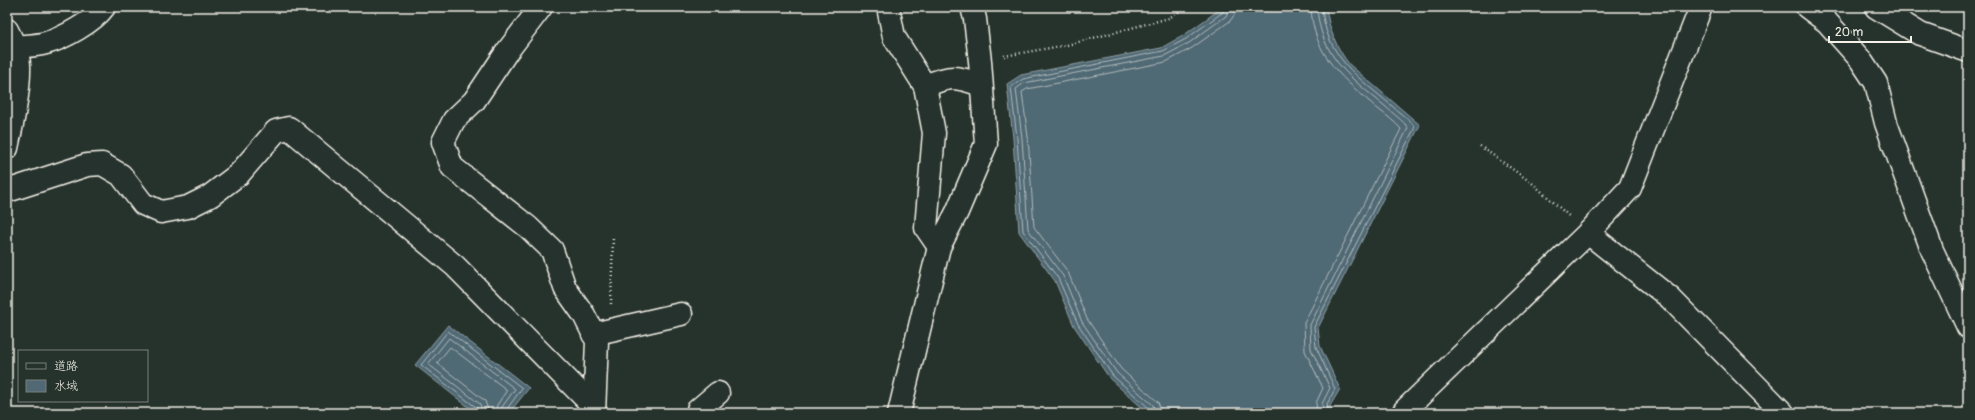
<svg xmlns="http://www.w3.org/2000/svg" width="1975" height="420" viewBox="0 0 1975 420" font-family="Pangolin,'Klee One',sans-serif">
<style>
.water{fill:#506975;stroke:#929fa3}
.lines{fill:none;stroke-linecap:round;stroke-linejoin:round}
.shore{stroke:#b2bbba;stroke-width:1}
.minor-casing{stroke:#f4f1e8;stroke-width:25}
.path{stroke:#f4f1e8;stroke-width:2.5;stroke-dasharray:1 3;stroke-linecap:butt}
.minor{stroke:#26332d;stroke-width:22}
</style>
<rect width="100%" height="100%" fill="#26332d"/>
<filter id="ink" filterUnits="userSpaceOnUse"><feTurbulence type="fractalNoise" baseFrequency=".025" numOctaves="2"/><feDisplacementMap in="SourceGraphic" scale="8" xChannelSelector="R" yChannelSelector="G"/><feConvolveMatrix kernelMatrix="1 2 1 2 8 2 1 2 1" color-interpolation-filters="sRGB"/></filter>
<g filter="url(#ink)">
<g class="water">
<path d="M1223 7H1326C1329 29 1336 48 1350 65L1420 125 1318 328 1320 346 1340 389 1330 406 1334 413H1148L1110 379 1074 326 1055 281 1019 232 1013 138 1007 84 1021 75 1161 48 1184 35Z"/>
<path d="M448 325 529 388 509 413H476L415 365Z"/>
</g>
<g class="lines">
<g class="shore">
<path d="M1311 7C1313 57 1344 79 1378 109 1386 115 1395 122 1401 129L1304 323 1305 351 1323 388 1316 403 1317 413"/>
<path d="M1317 7C1320 57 1351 78 1386 107 1393 114 1403 120 1408 128L1310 325 1311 349 1330 388 1322 404 1324 413"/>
<path d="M1322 7C1325 56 1358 77 1392 106 1399 113 1409 119 1415 127L1314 327 1316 347 1335 389 1327 404 1329 413"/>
<path d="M478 413 477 408 421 365 448 331 522 388 507 409 506 413"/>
<path d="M483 413 480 404 428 364 449 338 515 389 502 407 501 413"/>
<path d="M489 413 485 401 437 363 450 347 507 390 497 405 495 413"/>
<path d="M1151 413 1149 408 1113 376 1078 324 1058 278 1023 231 1017 138 1011 87 1023 79 1163 51 1186 39 1223 12 1225 7"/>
<path d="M1156 413 1153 405 1117 373 1082 322 1063 276 1028 229 1022 138 1016 89 1024 83 1164 56 1189 43 1226 16 1230 7"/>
<path d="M1162 413 1158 402 1121 369 1087 319 1068 272 1034 227 1028 137 1022 92 1027 89 1166 62 1192 48 1230 21 1235 14 1236 7"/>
</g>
<g class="minor-casing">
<g id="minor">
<path d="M541 7 506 53 474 101 454 120 443 142 452 167 528 227 552 250 565 288 584 315 597 341 594 413"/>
<path d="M888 7 894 37 925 86 934 133 926 228 939 247"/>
<path d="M1807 7 1827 22 1860 59 1876 83 1886 123 1932 250 1968 327"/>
<path d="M1876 7 1920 34 1968 51"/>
<path d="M7 30C12 40 19 54 19 65 20 89 12 125 7 148"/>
<path d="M14 47C24 46 36 46 46 43 64 38 93 22 104 7"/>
<path d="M925 86C951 75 955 76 981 85"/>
<path d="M7 191 87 165 102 164 121 175 143 204 161 212 188 207 210 196 239 174 276 131 289 128 455 266 594 407"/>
<path d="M1588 233 1670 298 1783 413"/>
<path d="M593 334 681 314"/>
<path d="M698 413V410L718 393"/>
<path d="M899 413 939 247 957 212 986 144 980 61 975 19 972 7"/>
<path d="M1403 413 1405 410 1588 233 1630 188 1701 7"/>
</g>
</g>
<g class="path">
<path d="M1004 56 1067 45 1169 18 1186 7"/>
<path d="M1480 146 1532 183 1570 217"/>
<path d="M611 304 613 236"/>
</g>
<use href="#minor" class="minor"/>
</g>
</g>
<rect width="1975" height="420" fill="none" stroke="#26332d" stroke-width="24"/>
<rect x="12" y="12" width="1951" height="396" fill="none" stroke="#f4f1e8" stroke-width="1.5" filter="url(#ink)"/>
<rect x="18" y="350" width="130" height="52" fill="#26332d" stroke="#787f78"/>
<rect x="26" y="363" width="20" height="6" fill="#26332d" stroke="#787f78"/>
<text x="54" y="370" font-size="12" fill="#f4f1e8">道路</text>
<rect x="26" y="380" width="20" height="12" fill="#506975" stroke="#787f78"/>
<text x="54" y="390" font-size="12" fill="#f4f1e8">水域</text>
<path d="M1829 36v6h82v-6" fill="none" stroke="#f4f1e8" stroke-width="2"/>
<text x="1835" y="36" font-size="12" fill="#f4f1e8" stroke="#26332d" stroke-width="3" paint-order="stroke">20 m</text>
</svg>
